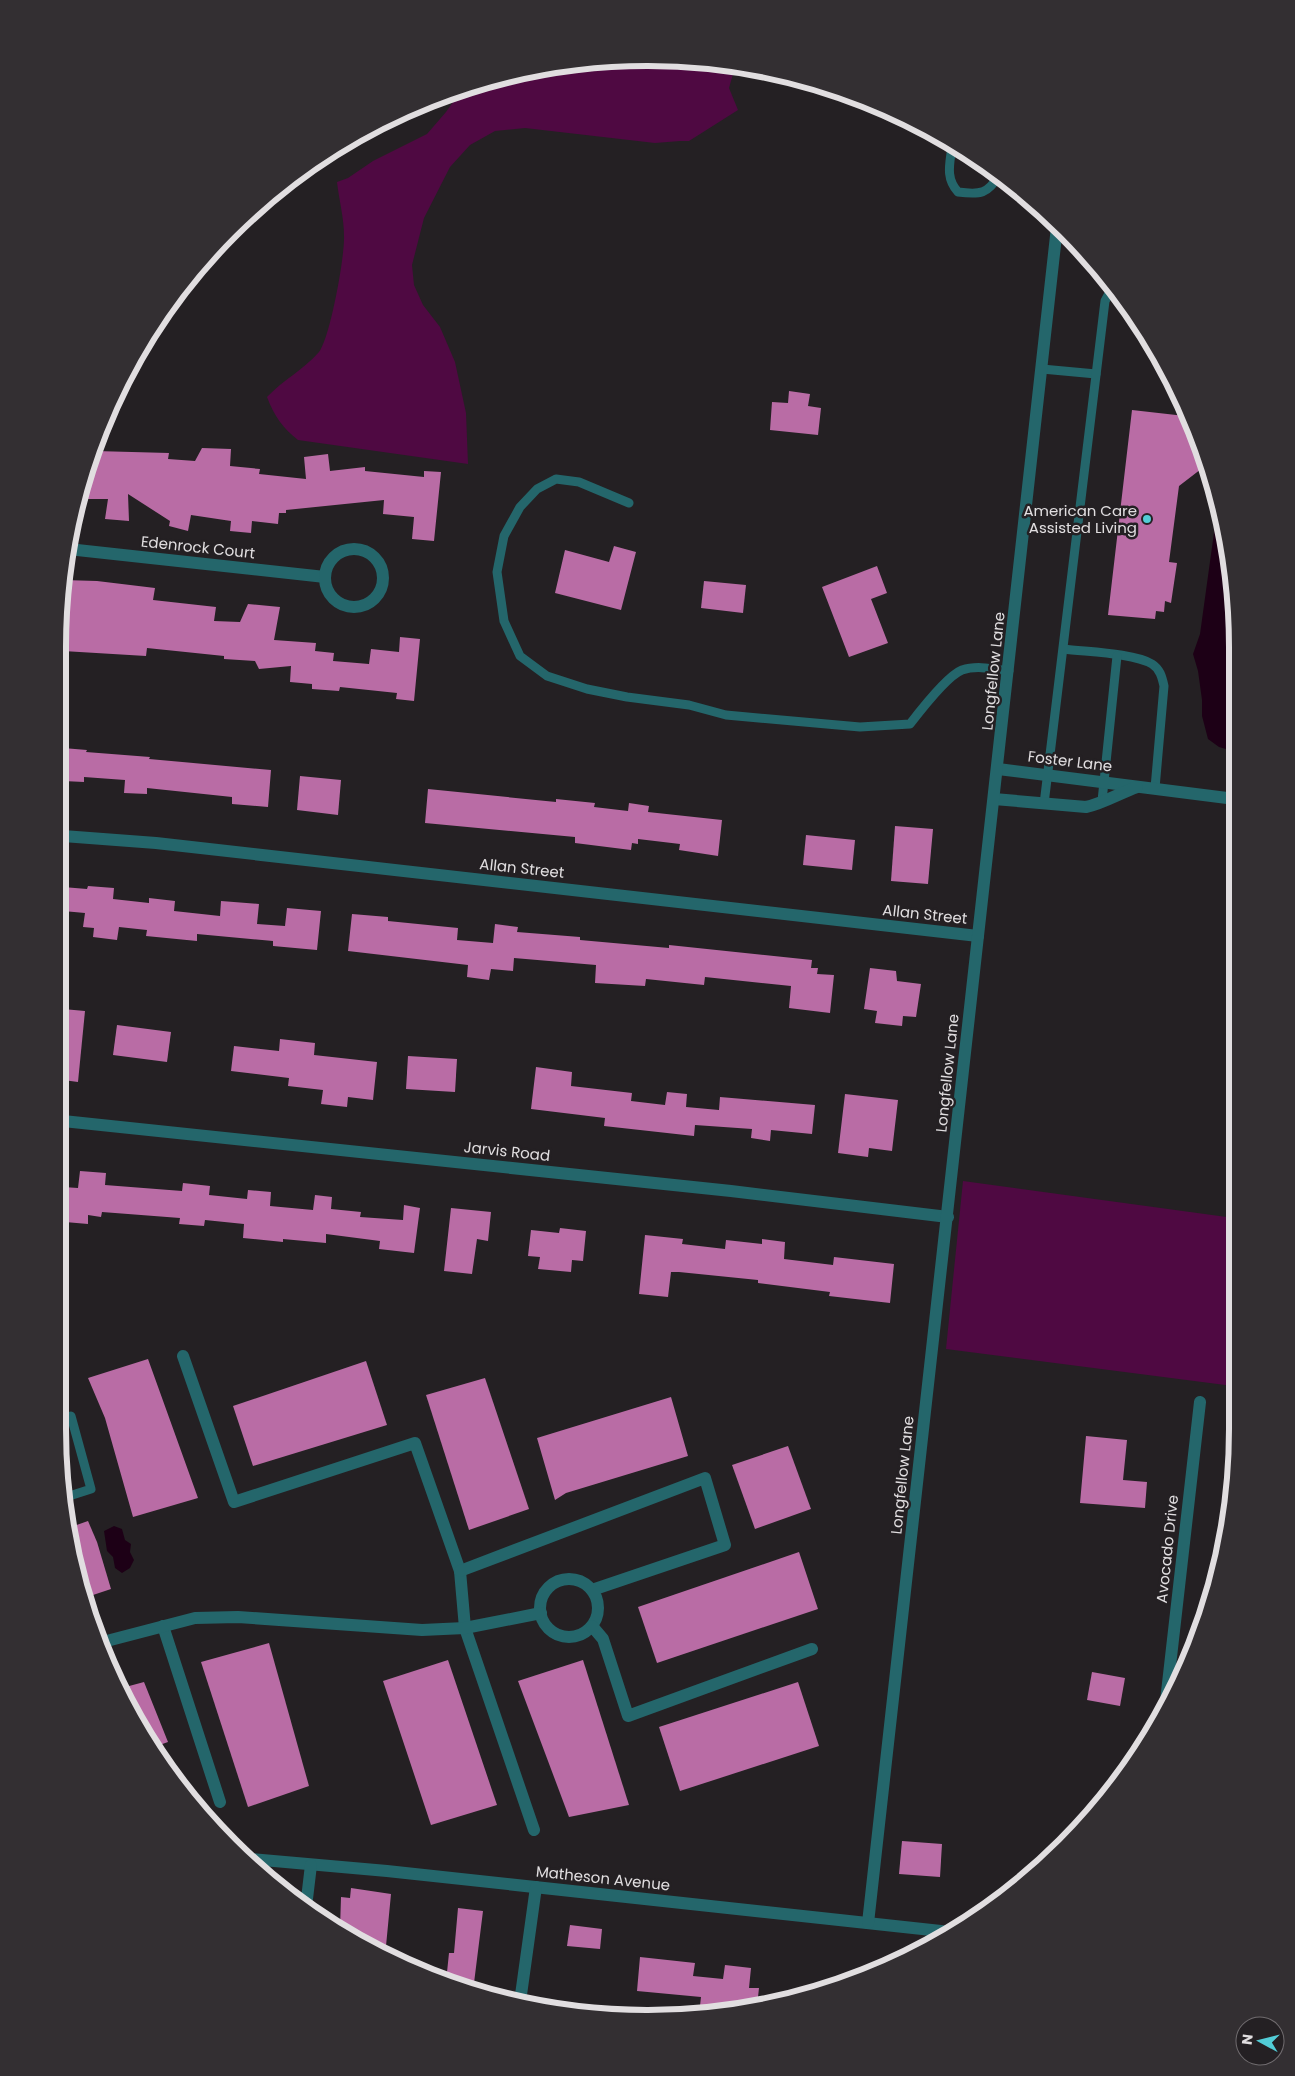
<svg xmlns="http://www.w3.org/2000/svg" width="1295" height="2076" viewBox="0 0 1295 2076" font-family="Poppins,sans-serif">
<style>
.green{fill:#4f0942}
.water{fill:#1d0016}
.building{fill:#b96ca5}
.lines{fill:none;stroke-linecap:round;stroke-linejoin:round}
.lane{stroke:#24666b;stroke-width:9}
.street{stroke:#24666b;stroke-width:12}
.poi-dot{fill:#52ccd6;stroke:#242023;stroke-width:2}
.labels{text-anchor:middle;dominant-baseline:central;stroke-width:5;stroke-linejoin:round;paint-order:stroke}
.poi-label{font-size:15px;fill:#e1dee0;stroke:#242023;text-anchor:end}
.street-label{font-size:15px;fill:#e1dee0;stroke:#242023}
.rim{fill:none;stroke:#e1dee0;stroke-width:6}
</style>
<rect width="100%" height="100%" fill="#242023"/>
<g class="green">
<path d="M686 59 735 67 729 88 738 110 689 141H680L655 143 525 128 495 131 470 145 450 167 424 218 412 265 414 285 423 305 440 327 455 362 466 413 468 464 298 440C283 428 274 416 267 397 283 380 303 370 319 352 330 338 345 256 344 236 344 218 339 200 337 182L348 178 373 161 427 134 446 112 463 88 570 63Z"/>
<path d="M963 1181 1234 1218 1233 1386 946 1349Z"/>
</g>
<g class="water">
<path d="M1220 509 1236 609V752L1219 747 1208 739 1202 716V700L1198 671 1193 654 1200 634 1216 518Z"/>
<path d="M114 1526 122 1529 125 1540 131 1544 130 1552 134 1560 130 1568 122 1573 115 1568 113 1557 107 1551 104 1531Z"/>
</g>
<g class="building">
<path d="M789 391 810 394 808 406 821 408 818 435 770 430 772 402 788 403Z"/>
<path d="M1132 410 1185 416 1205 466 1179 486 1169 562 1177 563 1171 603 1165 601 1164 612 1156 611 1155 619 1108 615Z"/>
<path d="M202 448 231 449 230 466 260 469 259 474 306 479 304 457 328 454 330 471 365 467V471L424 477V471L441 472 434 541 412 539 414 517 383 514 384 500 286 510V513H279L278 524 252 521 251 533 230 531 231 521 191 515 188 531 169 526 170 521 128 494 129 521 105 519 108 499H82L95 451 169 453 168 459 195 461Z"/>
<path d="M614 546 636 552 621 610 555 593 565 550 609 562Z"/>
<path d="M877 566 887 593 871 599 888 643 849 657 822 587Z"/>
<path d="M63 580 97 581 155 588 153 600 216 607 214 621 240 622 248 604 280 607 274 640 316 643 315 651 334 653 333 661 369 664 371 649 399 652 400 637 420 639 414 701 396 699 397 693 340 687 339 691 312 689V684L290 682 291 666 259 669 255 661 224 659V656L147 648 146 656 63 651Z"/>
<path d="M704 581 746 585 743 613 701 608Z"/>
<path d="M63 748 87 750 86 752 150 757 149 759 271 770 268 807 232 804V797L147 788V794L124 793 125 780 84 777V782L63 781Z"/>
<path d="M300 776 341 780 338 815 297 810Z"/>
<path d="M428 789 556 802V799L595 803 594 807 628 811 629 803 649 806 648 812 722 820 718 856 679 850 680 844 638 839V844L632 843 631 850 575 843V837L425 823Z"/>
<path d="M895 826 933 829 928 884 891 881Z"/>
<path d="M806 835 855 840 852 870 803 865Z"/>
<path d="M88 886 114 888 113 899 149 903V898L175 901 174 911 220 916 221 901 259 904 257 924 285 926 287 908 321 911 317 950 273 946V941L197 934V941L146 936 147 930 119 927 117 940 93 937 94 928 83 927 85 913 63 911V887L87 889Z"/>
<path d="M352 914 388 917V921L458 928 457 940 493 943 495 924 518 927 517 932 580 937V940L669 948V945L812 960 811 968H818L817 974 834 975 830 1013 789 1008 791 986 705 977 704 985 646 979 645 986 595 983 596 965 514 958 513 971 491 969 489 980 467 977 468 965 348 951Z"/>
<path d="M870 968 896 971 897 981 921 984 916 1017 903 1016 902 1026 875 1023 877 1011 864 1009Z"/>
<path d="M63 1009 85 1011 78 1082 63 1080Z"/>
<path d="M117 1025 171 1032 167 1062 113 1055Z"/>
<path d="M280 1039 315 1043 314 1055 377 1062 373 1100 348 1097 347 1107 321 1104 323 1090 288 1086 289 1078 231 1071 234 1046 279 1051Z"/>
<path d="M408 1056 457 1059 455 1092 406 1089Z"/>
<path d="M536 1067 572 1072 571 1086 632 1093 631 1101 665 1105 667 1092 687 1094 686 1107 719 1110 720 1097 815 1105 812 1134 771 1130 770 1141 751 1138 752 1129 695 1125 694 1136 604 1126 605 1118 531 1109Z"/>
<path d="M845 1094 898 1100 892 1151 869 1148 868 1157 838 1153Z"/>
<path d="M80 1171 106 1173 105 1185 182 1191 183 1183 210 1186 209 1195 247 1199 248 1190 271 1192 270 1206 313 1210 315 1195 332 1197 331 1209 361 1212 360 1217 403 1220 404 1205 420 1208 414 1253 379 1249 380 1241 326 1234V1243L283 1239V1242L243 1238 244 1224 205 1220 204 1226 179 1224 180 1218 102 1212 101 1217 88 1215V1224L65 1222 66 1212H63V1187L78 1188Z"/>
<path d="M451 1208 491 1212 488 1241 477 1239 472 1274 444 1271Z"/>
<path d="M560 1228 586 1231 583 1261 572 1260 571 1272 538 1269 540 1257 528 1256 531 1230 559 1233Z"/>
<path d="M645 1235 683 1239 682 1244 725 1249 726 1240 762 1244V1239L785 1242 784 1259 833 1265 834 1257 894 1264 890 1303 829 1296 830 1292 758 1283V1280L679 1272H671L668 1297 639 1294Z"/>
<path d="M148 1359 198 1498 133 1517 105 1418 88 1378Z"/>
<path d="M366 1361 387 1425 253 1466 233 1406Z"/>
<path d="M485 1378 529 1509 469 1530 426 1395Z"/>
<path d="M671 1397 688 1456 566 1493 555 1500 537 1438Z"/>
<path d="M1086 1436 1127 1440 1123 1480 1147 1482 1145 1508 1080 1503Z"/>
<path d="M788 1446 811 1509 755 1529 732 1465Z"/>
<path d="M88 1521 97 1542 111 1589 84 1598 68 1528Z"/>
<path d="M799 1552 818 1609 657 1663 638 1607Z"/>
<path d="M269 1643 309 1786 248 1807 201 1662Z"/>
<path d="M448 1660 497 1805 431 1825 383 1681Z"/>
<path d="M583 1660 629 1805 569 1817 518 1681Z"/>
<path d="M1092 1672 1125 1678 1120 1706 1087 1700Z"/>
<path d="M144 1682 168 1742 154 1747 118 1689Z"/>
<path d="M798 1682 819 1746 680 1791 659 1727Z"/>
<path d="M902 1841 942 1844 940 1877 899 1874Z"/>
<path d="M351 1888 391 1894 386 1946 364 1944 340 1929 341 1897 350 1898Z"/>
<path d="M458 1908 483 1911 473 1991 446 1982 449 1953H454Z"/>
<path d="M570 1925 602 1929 600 1949 567 1946Z"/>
<path d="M640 1957 695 1963 693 1976 723 1979 725 1965 751 1968 749 1988H759L757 2006 725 2013 699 2015 701 1997 637 1991Z"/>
</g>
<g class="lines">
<g class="lane">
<path d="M952 146C950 163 945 178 958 192 980 195 988 194 999 175"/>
<path d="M1042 369 1096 374"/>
<path d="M629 503 579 482 556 479 537 489 520 507 504 536 497 572 504 621 520 656 547 676 587 689 627 697 689 705 726 715 860 727 910 724C920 711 947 676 962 670 977 665 994 669 1009 671"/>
<path d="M1064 649C1086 652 1134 653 1152 664 1160 669 1162 677 1164 686L1155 788"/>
<path d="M1102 801 1117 656"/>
<path d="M1044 804 1105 301 1112 288"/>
<path d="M63 1419 71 1416 91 1489 63 1498"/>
</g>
<g class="street">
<path d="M68 549 325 577"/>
<circle cx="354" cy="578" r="29"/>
<path d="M998 769 1235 799"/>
<path d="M994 799 1086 807C1102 804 1120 793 1137 787"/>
<path d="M63 836 156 843 978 936"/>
<path d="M63 1121 731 1191 948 1217"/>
<path d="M183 1356 234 1502 415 1443 460 1571 465 1628 534 1830"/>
<path d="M460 1571 705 1478 725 1545 592 1590"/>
<circle cx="569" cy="1608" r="29"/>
<path d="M163 1626 220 1802"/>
<path d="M592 1626 603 1639 628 1716 812 1649"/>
<path d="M99 1643 195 1618 238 1617 422 1630 465 1628 541 1613"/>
<path d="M1166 1701 1200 1402"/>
<path d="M251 1859 387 1871 950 1932"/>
<path d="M306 1907 311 1865"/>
<path d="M868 1923 1057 227"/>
<path d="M520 2002 536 1887"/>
</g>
</g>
<circle class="poi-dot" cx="1147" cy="519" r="5"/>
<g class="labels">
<g class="poi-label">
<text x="1137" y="510">American Care<tspan x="1137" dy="17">Assisted Living</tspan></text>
</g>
<g class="street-label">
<text transform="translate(198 547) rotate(6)">Edenrock Court</text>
<text transform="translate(993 671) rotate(-84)">Longfellow Lane</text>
<text transform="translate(1070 761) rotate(7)">Foster Lane</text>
<text transform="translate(522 868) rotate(6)">Allan Street</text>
<text transform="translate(925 914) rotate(6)">Allan Street</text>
<text transform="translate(947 1073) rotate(-84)">Longfellow Lane</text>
<text transform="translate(507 1151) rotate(6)">Jarvis Road</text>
<text transform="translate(902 1475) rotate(-84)">Longfellow Lane</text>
<text transform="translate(1167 1549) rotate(-84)">Avocado Drive</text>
<text transform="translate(603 1878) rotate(6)">Matheson Avenue</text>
</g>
</g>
<path d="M0 0H1295V2076H0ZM647 66H648A581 581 0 0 1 1229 647V1429A581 581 0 0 1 648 2010H647A581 581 0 0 1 66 1429V647A581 581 0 0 1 647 66Z" fill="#332f32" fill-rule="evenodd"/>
<path class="rim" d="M647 66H648A581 581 0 0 1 1229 647V1429A581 581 0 0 1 648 2010H647A581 581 0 0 1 66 1429V647A581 581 0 0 1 647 66Z"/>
<g transform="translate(1260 2041) rotate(277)"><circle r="24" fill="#242023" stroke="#706c6f"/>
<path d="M0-4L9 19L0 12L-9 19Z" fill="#52ccd6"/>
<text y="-8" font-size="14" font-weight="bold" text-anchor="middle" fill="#e1dee0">N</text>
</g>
</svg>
